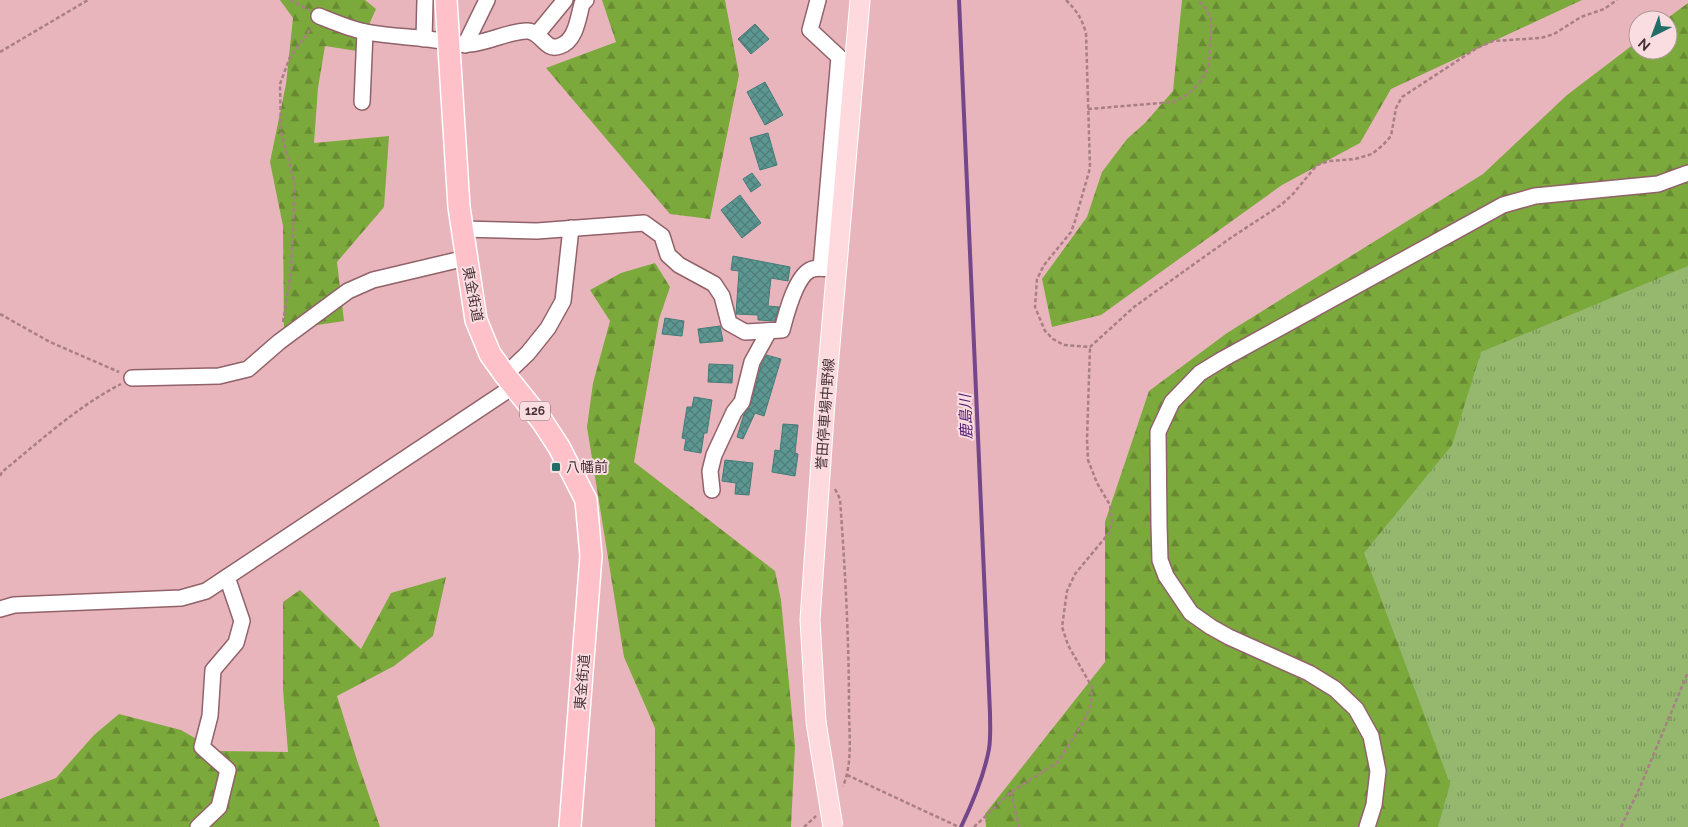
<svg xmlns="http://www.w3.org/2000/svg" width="1688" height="827" viewBox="0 0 1688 827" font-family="Raleway,'Noto Sans JP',sans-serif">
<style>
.grass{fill:url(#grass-tufts)}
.forest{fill:url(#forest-firs)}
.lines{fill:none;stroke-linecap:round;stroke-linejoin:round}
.stream{stroke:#734789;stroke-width:4}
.building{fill:url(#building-cross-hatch);stroke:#437c78}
.minor-casing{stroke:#916269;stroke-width:18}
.major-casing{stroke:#fff;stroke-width:21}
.highway-casing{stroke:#fff;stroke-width:24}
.path{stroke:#a77f85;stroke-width:2.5;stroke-dasharray:4 2.5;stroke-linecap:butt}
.minor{stroke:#fff;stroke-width:15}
.major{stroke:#fedadf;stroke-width:19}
.highway{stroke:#fec1c9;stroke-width:21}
.major-bridge-casing{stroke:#fff;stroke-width:21;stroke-linecap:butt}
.major-bridge{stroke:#fedadf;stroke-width:19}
.poi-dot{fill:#226d68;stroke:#f9dde1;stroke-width:2}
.labels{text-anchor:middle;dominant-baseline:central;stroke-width:4;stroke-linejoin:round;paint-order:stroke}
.shield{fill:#f9dde1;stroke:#7c6569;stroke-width:1}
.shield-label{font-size:12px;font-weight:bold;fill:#473235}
.street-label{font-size:14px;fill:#473235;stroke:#f9dde1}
.poi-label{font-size:14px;fill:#473235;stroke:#f9dde1;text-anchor:start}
.water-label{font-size:15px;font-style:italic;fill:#4e186e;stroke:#f9dde1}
</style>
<defs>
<pattern id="grass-tufts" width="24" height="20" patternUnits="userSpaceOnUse" patternTransform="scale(1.25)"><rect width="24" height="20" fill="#95b86e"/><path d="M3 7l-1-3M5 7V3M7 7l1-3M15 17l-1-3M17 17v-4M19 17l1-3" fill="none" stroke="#7b965b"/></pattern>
<pattern id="forest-firs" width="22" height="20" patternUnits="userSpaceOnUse" patternTransform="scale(1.25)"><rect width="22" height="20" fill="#7ba93b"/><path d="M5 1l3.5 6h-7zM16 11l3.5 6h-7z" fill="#678a32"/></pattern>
<pattern id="building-cross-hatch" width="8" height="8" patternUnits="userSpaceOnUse" patternTransform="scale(1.25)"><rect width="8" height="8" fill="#5d9792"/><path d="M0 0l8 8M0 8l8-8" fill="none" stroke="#4f7c78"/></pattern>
</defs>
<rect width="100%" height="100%" fill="#e9b5bc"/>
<path class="grass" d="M1688 200V827H1383L1275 564 1388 336Z"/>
<g class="forest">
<path d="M280 0H365L376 9 357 51 325 46 318 88 314 143 389 136 384 207 337 262 344 321 284 330 283 226 270 162 286 84 293 18Z"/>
<path d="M602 0H725L739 75 710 219 670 214 546 68 616 42Z"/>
<path d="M1182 0H1582L1391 89 1360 143 1282 185 1101 315 1052 327 1042 279 1087 217 1102 172 1127 139 1145 123 1173 91Z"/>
<path d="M1688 3V266L1481 352 1452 445 1364 553 1450 784 1438 827H986L985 814 1105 662V522L1149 391 1227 333 1483 174 1567 95 1638 41V50H1668V20H1665Z"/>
<path d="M655 263 670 287 659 319 634 462 775 571 781 600 795 746 791 827H655V728L624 657 587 427 593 383 610 321 590 290 621 273Z"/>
<path d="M446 577 433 636 394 666 337 696 357 760 380 827H0V799L56 778 94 735 119 714 181 730 217 751 288 752 283 689V602L300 590 361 649 391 593Z"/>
</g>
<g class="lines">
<path class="stream" d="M959 0 990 713C990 724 991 737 989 749 984 776 973 802 961 827"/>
</g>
<g class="building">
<path d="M755 24 769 39 751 54 738 39Z"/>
<path d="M765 82 783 115 765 125 747 92Z"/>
<path d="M768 133 777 165 760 170 750 138Z"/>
<path d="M752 173 761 185 751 192 743 179Z"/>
<path d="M740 195 761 223 742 238 721 210Z"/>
<path d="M733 256 790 267 788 281 771 278 768 306 779 307 775 321 758 320V315L736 314 739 271 731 270Z"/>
<path d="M665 318 684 321 682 336 662 334Z"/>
<path d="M720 326 723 341 700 343 698 329Z"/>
<path d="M766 355 781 359 764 416 755 413 743 439 737 437 744 414 751 404 761 365Z"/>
<path d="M709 364 733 365 732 383 708 382Z"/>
<path d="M694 397 712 400 707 433H704L701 453 684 450 686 439 682 438 687 407H692Z"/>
<path d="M783 424 798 425 795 453 798 454 795 476 772 472 775 450 780 451Z"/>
<path d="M725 460 753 463 749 495 735 494 736 483 722 481Z"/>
</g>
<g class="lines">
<g class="minor-casing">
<g id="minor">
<path d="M818 0 810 30 839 57 821 268"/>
<path d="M319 16C334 22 350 29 366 32 388 36 412 37 435 40 445 41 458 45 469 44 488 43 511 30 528 31 542 32 545 52 560 46 576 41 578 18 582 4L586 0"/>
<path d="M537 34 565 0"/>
<path d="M424 39 425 0"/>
<path d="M465 45 487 0"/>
<path d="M362 102 365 32"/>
<path d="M462 229 537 231 644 223 662 236 668 255 679 265 714 284 722 296 729 323 745 332 782 330C786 315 795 278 810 270 818 266 828 269 837 270"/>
<path d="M505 375 528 353 548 328 563 301 571 228"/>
<path d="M132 378 219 376 248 369 279 342 348 291 373 280 466 258"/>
<path d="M712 490 710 471 714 455 734 412 742 402 752 362 769 331"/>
<path d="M0 609 14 605 181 598 206 591 514 386"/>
<path d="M198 827 219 807 228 770 202 747 210 716 213 670 236 643 242 621 227 577"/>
<path d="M1367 827 1374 805 1378 771 1371 736 1356 709 1335 689 1309 673 1229 637 1211 627 1191 613 1166 576 1160 560 1159 524 1158 432 1172 402 1200 373 1223 359 1503 205 1535 196 1658 184 1688 173"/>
</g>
</g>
<g class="major-casing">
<path id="major" d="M816 722 810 620 825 403 860 0"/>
</g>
<g class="highway-casing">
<path id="highway" d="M446 0 459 207 476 320 490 354 505 375 542 421 559 447 586 500 591 556 570 827"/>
</g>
<g class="path">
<path d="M290 0 309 10"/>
<path d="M1066 0C1077 11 1082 19 1086 33L1090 168 1075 221 1071 232 1044 265 1037 279 1035 307 1045 331 1053 339 1064 345 1090 347 1134 307 1232 237 1281 205 1293 194 1317 165 1329 161 1355 159 1372 154 1383 145 1391 136 1396 108 1402 97 1477 48 1493 41 1541 38 1554 34 1581 17 1604 9 1617 0"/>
<path d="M0 52 88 0"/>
<path d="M1088 109 1173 102C1189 96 1206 80 1209 62 1210 56 1210 49 1210 42 1212 23 1213 13 1197 0"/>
<path d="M0 314 50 342 119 372"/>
<path d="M283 322 291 272 295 184 281 132 280 84 290 57 312 27"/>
<path d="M0 476 2 472C40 441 78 406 121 384"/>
<path d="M835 489 840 499C845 568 849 638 849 708 849 733 853 763 843 786"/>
<path d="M847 775 959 827"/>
<path d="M1011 792 1019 827"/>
<path d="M804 827 816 816"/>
<path d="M974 827 1011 792 1058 762 1084 721 1091 704 1092 687 1068 645 1062 627 1067 591 1075 574 1109 533 1112 522 1110 505 1097 483 1088 460 1087 439 1090 347"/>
<path d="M1621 827 1640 787 1688 672"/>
</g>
<use href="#minor" class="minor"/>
<use href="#major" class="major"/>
<use href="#highway" class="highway"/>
<g class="major-bridge-casing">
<path id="major-bridge" d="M816 722 833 827"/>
</g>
<use href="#major-bridge" class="major-bridge"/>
</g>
<rect class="poi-dot" x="551" y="462" width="10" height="10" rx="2.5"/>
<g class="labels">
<rect class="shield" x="520" y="401.5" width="30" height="19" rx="4"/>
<g class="shield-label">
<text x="535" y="411">126</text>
</g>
<g class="street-label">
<text transform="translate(473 294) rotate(79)">東金街道</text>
<text transform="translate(825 414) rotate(-86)">誉田停車場中野線</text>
<text transform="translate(582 682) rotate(-85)">東金街道</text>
</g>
<g class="poi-label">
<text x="566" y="467">八幡前</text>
</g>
<g class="water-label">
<text transform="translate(966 417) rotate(-92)">鹿島川</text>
</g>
</g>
<g transform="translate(1653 35) rotate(222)"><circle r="24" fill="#f9dde1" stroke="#b2999c"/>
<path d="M0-4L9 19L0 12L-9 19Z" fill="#226d68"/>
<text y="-8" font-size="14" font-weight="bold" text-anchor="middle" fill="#473235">N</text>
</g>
</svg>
